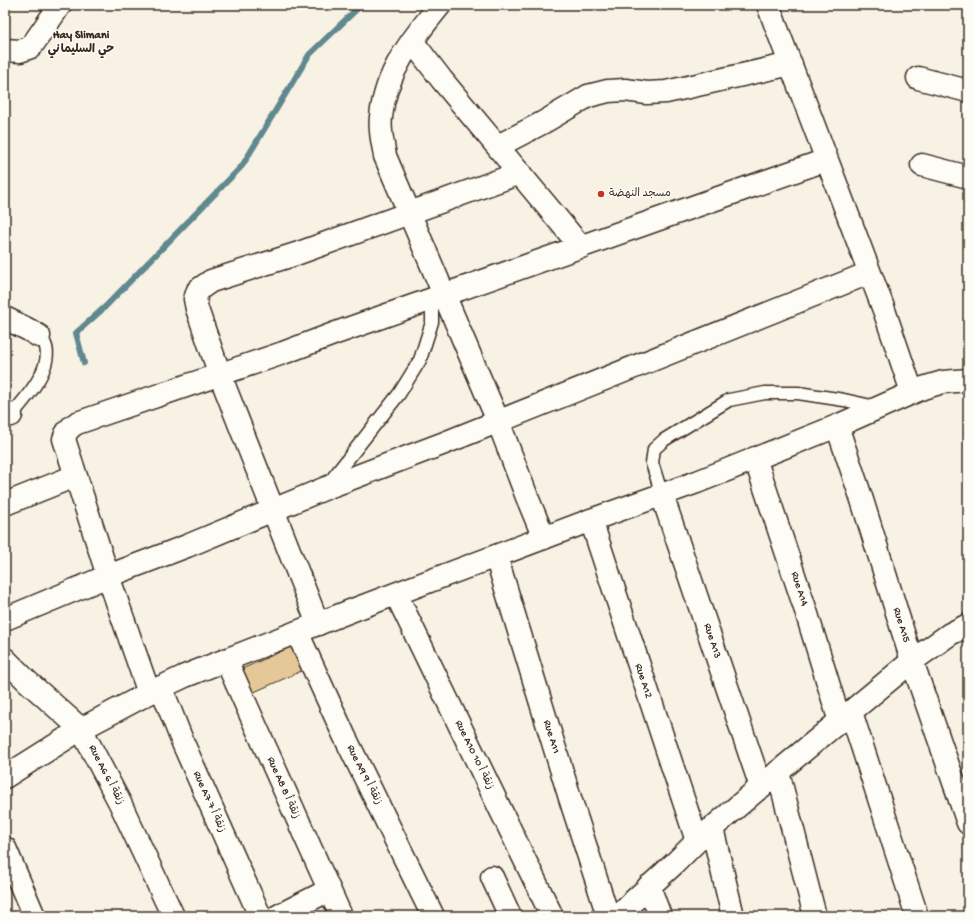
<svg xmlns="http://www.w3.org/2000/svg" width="973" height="921" viewBox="0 0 973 921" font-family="'Gochi Hand','Playpen Sans Arabic',sans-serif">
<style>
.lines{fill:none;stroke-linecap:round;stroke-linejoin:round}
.stream{stroke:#61888f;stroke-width:6}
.building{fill:#e4c898;stroke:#3b2a1e}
.service-casing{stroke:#3b2a1e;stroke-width:15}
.minor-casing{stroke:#3b2a1e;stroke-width:25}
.service{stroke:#fdfcf7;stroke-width:12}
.minor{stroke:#fdfcf7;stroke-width:22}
.poi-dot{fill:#c8321e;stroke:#fdfcf7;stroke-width:1.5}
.labels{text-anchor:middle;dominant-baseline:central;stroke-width:3;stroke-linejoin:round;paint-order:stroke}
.poi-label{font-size:11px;fill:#3b2a1e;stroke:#fdfcf7;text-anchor:start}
.street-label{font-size:11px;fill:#3b2a1e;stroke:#fdfcf7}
.neighbourhood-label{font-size:12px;font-weight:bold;fill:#3b2a1e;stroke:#fdfcf7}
</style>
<rect width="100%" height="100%" fill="#f8f2e4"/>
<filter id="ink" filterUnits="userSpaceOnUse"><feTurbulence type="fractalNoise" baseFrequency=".025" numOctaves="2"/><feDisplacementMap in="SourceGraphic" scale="8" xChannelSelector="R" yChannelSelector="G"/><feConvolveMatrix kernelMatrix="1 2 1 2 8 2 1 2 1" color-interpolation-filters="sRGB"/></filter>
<g filter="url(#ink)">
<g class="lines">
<path class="stream" d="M84 363 76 333 105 307 242 166 309 55 361 5"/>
</g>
<path class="building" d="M297 644 308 668 252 693 242 669Z"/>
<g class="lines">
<g class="service-casing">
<g id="service">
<path d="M8 419C22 403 55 368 45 344 44 341 41 339 39 336"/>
<path d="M329 483 399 394 420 360 432 322V300"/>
<path d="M662 495 652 463 654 449 664 440 729 400 765 393H798L844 400 876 407"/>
</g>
</g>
<g class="minor-casing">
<g id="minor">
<path d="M440 5C413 38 385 72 381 117 379 130 383 143 385 156L498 421 527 497 544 538"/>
<path d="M768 5 884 310 912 392"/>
<path d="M412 41 442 80 581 247"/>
<path d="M5 50 20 51 31 47 60 5"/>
<path d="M918 78 968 91"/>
<path d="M498 146 544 122 588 96 608 91 625 90 647 93 666 92 791 64"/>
<path d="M922 165 968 177"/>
<path d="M5 318 29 330 39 336"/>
<path d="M5 412 11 415"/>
<path d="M837 426 862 500 912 661 968 823"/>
<path d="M755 458 806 611 840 722"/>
<path d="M662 495 761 787"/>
<path d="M5 504 75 476"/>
<path d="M591 520 697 841"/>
<path d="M496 556 570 798 608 916"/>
<path d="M396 594 552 916"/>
<path d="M5 619 108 576 187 546 326 488 442 444 869 273"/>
<path d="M318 624 220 375 197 309 195 299 198 290 211 281 296 254 520 173"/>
<path d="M297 632 344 735 433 916"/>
<path d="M5 659 27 681 81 729 120 803 173 916"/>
<path d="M226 660 341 916"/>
<path d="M161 687 183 743 260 916"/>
<path d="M149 693 108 576 64 439C66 431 70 427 77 423L283 353 336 333 826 160"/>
<path d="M851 712 917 916"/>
<path d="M778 772 815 916"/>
<path d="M5 777 81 729 149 693 185 676 353 610 591 520 697 482 837 426 923 388 943 382 968 380"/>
<path d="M712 828 733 916"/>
<path d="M5 848 34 916"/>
<path d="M492 877 510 916"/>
<path d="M649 886 660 916"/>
<path d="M278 916 329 890"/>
<path d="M617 916 675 863 697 841 778 772 912 661 950 634 968 625"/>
</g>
</g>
<use href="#service" class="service"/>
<use href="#minor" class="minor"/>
</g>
</g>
<circle class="poi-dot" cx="601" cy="194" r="4"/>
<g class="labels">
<g class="poi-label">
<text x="609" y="194">مسجد النهضة</text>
</g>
<g class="street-label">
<text transform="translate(799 589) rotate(72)">Rue A14</text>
<text transform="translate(901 625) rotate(73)">Rue A15</text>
<text transform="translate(712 641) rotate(72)">Rue A13</text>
<text transform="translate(643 681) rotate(72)">Rue A12</text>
<text transform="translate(551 737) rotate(73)">Rue A11</text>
<text transform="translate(474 755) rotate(64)">Rue A10 زنقة أ 10</text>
<text transform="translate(106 775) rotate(63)">Rue A6 زنقة أ 6</text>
<text transform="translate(364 775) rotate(63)">Rue A9 زنقة أ 9</text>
<text transform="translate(283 788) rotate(66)">Rue A8 زنقة أ 8</text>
<text transform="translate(209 802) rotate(66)">Rue A7 زنقة أ 7</text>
</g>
<g class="neighbourhood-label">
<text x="81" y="36">Hay Slimani<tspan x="81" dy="14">حي السليماني</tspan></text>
</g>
</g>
<rect width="973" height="921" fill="none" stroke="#fdfcf7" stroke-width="20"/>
<rect x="10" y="10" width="953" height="901" fill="none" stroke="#3b2a1e" stroke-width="1.5" filter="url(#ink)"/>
</svg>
